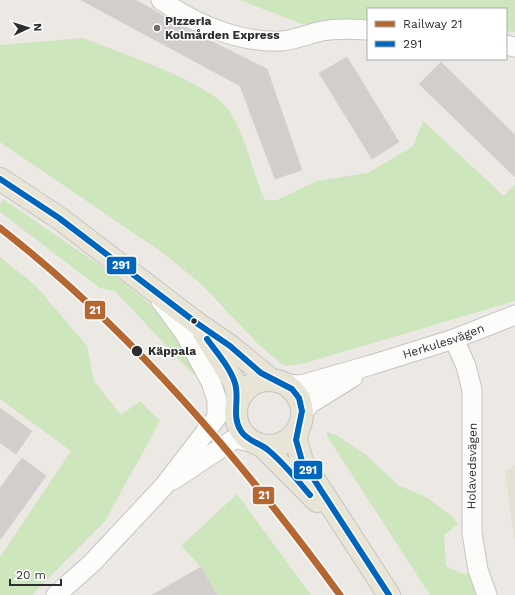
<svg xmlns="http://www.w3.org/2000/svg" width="515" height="595" viewBox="0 0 515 595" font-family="'Work Sans',sans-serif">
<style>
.education{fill:#e6e0d3}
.green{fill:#cee6be}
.building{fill:#d1cecb;stroke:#d7d4d0}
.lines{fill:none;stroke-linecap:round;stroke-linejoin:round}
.minor-casing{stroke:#c5c4c5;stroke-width:21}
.major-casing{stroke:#c6c5c4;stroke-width:24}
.minor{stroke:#fcfcfb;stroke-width:19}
.major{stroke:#e8e4d6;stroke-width:22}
.bus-1-casing{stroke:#fff;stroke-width:9}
.bus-1{stroke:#0065bd;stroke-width:6}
.rail-1-casing{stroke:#fff;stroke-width:10}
.rail-1{stroke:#b56631;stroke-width:7}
.poi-dot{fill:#706f6e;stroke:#fff;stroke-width:1.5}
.bus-dot{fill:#2e2e2e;stroke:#fff;stroke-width:1.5}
.labels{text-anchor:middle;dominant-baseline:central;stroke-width:3;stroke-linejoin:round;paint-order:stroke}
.poi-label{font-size:12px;font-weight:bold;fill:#2e2e2e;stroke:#fff;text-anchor:start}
.street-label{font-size:12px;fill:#2e2e2e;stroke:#fff}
.stop-label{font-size:12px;font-weight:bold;fill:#2e2e2e;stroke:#fff;text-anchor:start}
.line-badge{stroke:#fff;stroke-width:1.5}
.badge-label{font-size:11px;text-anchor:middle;font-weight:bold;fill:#fff}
</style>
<rect width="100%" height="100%" fill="#ece8e4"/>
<path class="education" d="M515 465V538L514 539 505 472Z"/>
<g class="green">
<path d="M240 0H515V32L506 31V9H368V26L302 24Z"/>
<path d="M83 38C116 51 210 83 228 109 247 136 251 171 265 200H277L317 181 368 173 413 146 423 121 504 196 515 184V301L302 364 286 366 282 364 260 346 200 283 163 253 0 142V45Z"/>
<path d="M3 199 114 275 158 311 184 344 201 379 191 372 115 291 100 288 0 212V205Z"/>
<path d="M0 257 36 286 87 346 94 381 121 415 140 401 160 421 105 521 32 595H0V557L71 451 0 399Z"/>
<path d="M327 432 336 435 365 454 398 485 426 497 453 517 458 524 444 535 446 566 463 574 469 573 477 595H430L327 436Z"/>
<path d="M237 494 311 595H217L201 567 181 546Z"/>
</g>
<g class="building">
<path d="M81 0H136L183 27 267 69 302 170 275 179 240 86Z"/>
<path d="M347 57 399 142 372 159 319 73Z"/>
<path d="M441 62 515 135V177L419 84Z"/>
<path d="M0 408 32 431 16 454 0 443Z"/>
<path d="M22 458 46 476 0 540V488Z"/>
<path d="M201 567 217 595H152Z"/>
</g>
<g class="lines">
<g class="minor-casing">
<g id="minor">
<path d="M161 0C195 24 239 43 281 41 295 40 308 34 322 31 338 28 352 29 368 30"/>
<path d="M506 45 515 47"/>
<path d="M454 339 466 366 472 390V533L478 570 487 595"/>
<path id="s1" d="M285 384 301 385 371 365 454 339 515 315"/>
<path d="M302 413 311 403 353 377"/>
<path d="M173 480 233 440 238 439 254 443"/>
<path d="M56 595 92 563 164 486 217 417V400L211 382 184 332 161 301"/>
</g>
</g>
<g class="major-casing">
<g id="major">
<path d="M0 179 59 218 198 324 230 346 270 379"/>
<path d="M204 333 235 383 238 399"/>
<circle cx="269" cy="413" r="33"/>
<path d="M298 430 296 440 302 461 389 595"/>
<path d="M262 446 317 501"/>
</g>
</g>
<use href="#minor" class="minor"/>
<use href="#major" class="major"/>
<g class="bus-1-casing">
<g id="bus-1">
<path d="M0 179 59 218 198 324 230 346 261 373 292 389 299 398 302 411 296 440 302 461 389 595"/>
<path d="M207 339C217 353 230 367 235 383 240 399 231 416 241 431 247 441 260 443 268 450 284 463 297 480 310 495"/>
</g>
</g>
<use href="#bus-1" class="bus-1"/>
<g class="rail-1-casing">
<path id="rail-1" d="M0 228C132 331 242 461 340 595"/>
</g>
<use href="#rail-1" class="rail-1"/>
</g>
<circle class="poi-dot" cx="157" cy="28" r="4"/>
<g class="bus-dot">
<circle cx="194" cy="321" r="3.5"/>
<circle cx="137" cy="351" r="6"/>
</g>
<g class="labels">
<g class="poi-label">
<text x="165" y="21">Pizzeria<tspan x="165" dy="14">Kolmården Express</tspan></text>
</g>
<g class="street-label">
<text stroke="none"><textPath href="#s1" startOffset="165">Herkulesvägen</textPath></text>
<text transform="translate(472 466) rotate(-89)">Holavedsvägen</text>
</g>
<g class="stop-label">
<text x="148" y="351">Käppala</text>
</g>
</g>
<g class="line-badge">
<rect x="106" y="256" width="31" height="19" rx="4" fill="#0065bd"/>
<rect x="84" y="300" width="22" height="20" rx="4" fill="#b56631"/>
<rect x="293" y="460" width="30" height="20" rx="4" fill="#0065bd"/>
<rect x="252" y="486" width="23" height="19" rx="4" fill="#b56631"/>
</g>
<g class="badge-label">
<text x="121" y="269">291</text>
<text x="95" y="314">21</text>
<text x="308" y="474">291</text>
<text x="264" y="499">21</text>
</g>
<rect x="367" y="8" width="140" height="52" fill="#ffffff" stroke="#ababab"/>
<rect x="375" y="21" width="20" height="6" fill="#b56631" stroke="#ababab"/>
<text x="403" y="28" font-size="12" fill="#2e2e2e">Railway 21</text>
<rect x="375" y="41" width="20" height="6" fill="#0065bd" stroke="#ababab"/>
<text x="403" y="48" font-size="12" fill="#2e2e2e">291</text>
<g transform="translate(28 28) rotate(86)" stroke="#ffffff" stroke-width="3" paint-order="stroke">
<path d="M0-3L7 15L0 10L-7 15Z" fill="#2e2e2e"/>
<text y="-6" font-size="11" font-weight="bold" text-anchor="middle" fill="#2e2e2e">N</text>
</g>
<path d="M10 579v6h51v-6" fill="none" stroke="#2e2e2e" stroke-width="2"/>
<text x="16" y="579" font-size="12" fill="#2e2e2e" stroke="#ffffff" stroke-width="3" paint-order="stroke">20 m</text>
</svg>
